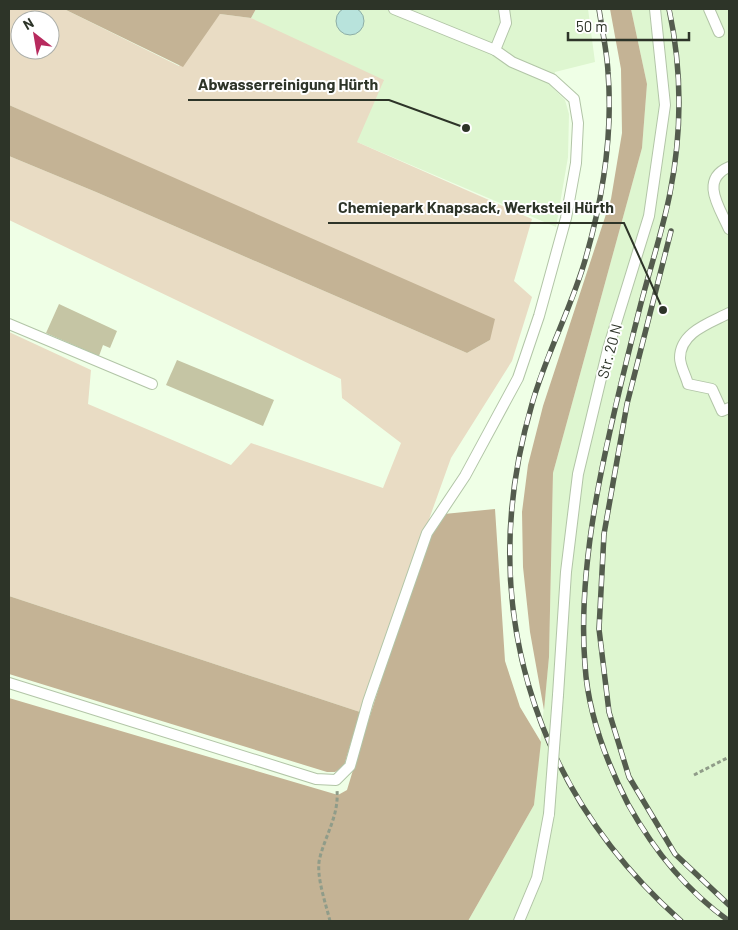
<svg xmlns="http://www.w3.org/2000/svg" width="738" height="930" viewBox="0 0 738 930" font-family="Barlow,sans-serif">
<style>
.built{fill:#def6d0}
.green{fill:#e9dcc4;fill-rule:evenodd}
.forest{fill:#c4b395}
.water{fill:#b8e3dc;stroke:#8eaea6}
.building{fill:#c5c5a4}
.lines{fill:none;stroke-linecap:round;stroke-linejoin:round}
.service-casing{stroke:#b2c5a7;stroke-width:12}
.path{stroke:#909c89;stroke-width:3;stroke-dasharray:4 2.5;stroke-linecap:butt}
.service{stroke:#fff;stroke-width:10}
.rail-casing{stroke:#545c4e;stroke-width:5.5}
.rail{stroke:#fff;stroke-width:4;stroke-dasharray:11;stroke-linecap:butt}
.service-bridge-casing{stroke:#b2c5a7;stroke-width:12;stroke-linecap:butt}
.service-bridge{stroke:#fff;stroke-width:10}
.labels{text-anchor:middle;dominant-baseline:central;stroke-width:4;stroke-linejoin:round;paint-order:stroke}
.street-label{font-size:15px;fill:#2d3428;stroke:#fff}
.leader{fill:none;stroke:#2d3428;stroke-width:2}
.callout-dot{fill:#2d3428;stroke:#fff;stroke-width:2}
.callout-label{font-size:16px;text-anchor:middle;font-weight:bold;fill:#2d3428;stroke:#fff;stroke-width:4;stroke-linejoin:round;paint-order:stroke}
</style>
<rect width="100%" height="100%" fill="#efffe6"/>
<g class="built">
<path d="M256 9H588L595 62 555 72 550 85 565 100 569 114 568 157 556 227 357 142 251 18Z"/>
<path d="M631 9H729V921H468L534 805 549 657 553 473 642 148 647 84Z"/>
</g>
<path class="green" d="M9 9H64L179 66 220 14 251 18 384 80 357 142 532 219 514 281 532 297 512 361 451 458 360 712 9 596V332L91 370 88 404 231 465 251 443 383 488 401 443 342 398 341 379 9 220V156L96 192 467 353 490 340 106 149 9 105ZM20 20H50V50H20Z"/>
<g class="forest">
<path d="M64 9H256L251 18 220 14 183 67Z"/>
<path d="M610 9H631L647 84 642 148 553 473 549 657 544 710 530 632 523 567 522 512 528 465 543 406 611 199 622 133 621 69Z"/>
<path d="M9 105 495 319 490 340 467 353 96 192 9 156Z"/>
<path d="M495 509 505 661 520 707 541 742 534 805 468 921H9V698L338 795 347 790C365 730 384 671 404 612 415 579 424 543 444 514Z"/>
<path d="M9 596 360 712 344 766 335 772H327L9 674Z"/>
</g>
<circle class="water" cx="350" cy="21" r="14"/>
<g class="building">
<path d="M59 304 117 331 110 348 103 345 99 356 46 333Z"/>
<path d="M177 360 274 400 263 426 166 385Z"/>
</g>
<g class="lines">
<g class="service-casing">
<g id="service">
<path d="M709 9 719 32"/>
<path d="M495 50 506 23 504 9"/>
<path d="M729 167C699 180 720 208 729 229"/>
<path d="M729 313C710 323 680 332 680 358 680 366 686 376 688 384L712 389 722 411 729 408"/>
<path d="M9 324 152 384"/>
<path d="M9 683 316 779 336 780 350 766 368 702 427 533 465 476 518 378 539 316 566 218 576 163 578 123 574 99 552 79 512 62 495 50 394 9"/>
<path d="M558 695 566 572 578 474 608 349 649 216 665 105 655 9"/>
<path d="M519 921 537 878 549 814"/>
</g>
</g>
<g class="path">
<path d="M694 775 729 757"/>
<path d="M330 921C326 904 315 874 320 857 326 834 339 815 337 790"/>
</g>
<use href="#service" class="service"/>
<g class="rail-casing">
<g id="rail">
<path d="M599 9C602 30 607 51 608 72 613 134 603 197 586 257 572 307 546 354 532 404 475 598 530 787 681 921"/>
<path d="M669 9C682 69 682 132 670 193 662 234 648 274 638 315 611 423 576 554 585 665 588 714 606 761 628 804 653 849 687 891 729 921"/>
<path d="M671 231 627 404 604 534 599 629 609 712 629 777 675 854 729 905"/>
</g>
</g>
<use href="#rail" class="rail"/>
<g class="service-bridge-casing">
<path id="service-bridge" d="M549 814 558 695"/>
</g>
<use href="#service-bridge" class="service-bridge"/>
</g>
<g class="labels">
<g class="street-label">
<text transform="translate(609 351) rotate(-75)">Str. 20 N</text>
</g>
</g>
<path class="leader" d="M466 128L389 100H188M663 310L624 223H328"/>
<g class="callout-dot">
<circle cx="466" cy="128" r="5"/>
<circle cx="663" cy="310" r="5"/>
</g>
<g class="callout-label">
<text x="288" y="90">Abwasserreinigung Hürth</text>
<text x="476" y="213">Chemiepark Knapsack, Werksteil Hürth</text>
</g>
<rect width="738" height="930" fill="none" stroke="#2d3428" stroke-width="20"/>
<g transform="translate(35 35) rotate(329)"><circle r="24" fill="#ffffff" stroke="#abaea9"/>
<path d="M0-4L9 19L0 12L-9 19Z" fill="#b72a5e"/>
<text y="-8" font-size="14" font-weight="bold" text-anchor="middle" fill="#2d3428">N</text>
</g>
<path d="M568 32v8h121v-8" fill="none" stroke="#2d3428" stroke-width="2.5"/>
<text x="576" y="32" font-size="15" fill="#2d3428" stroke="#ffffff" stroke-width="4" paint-order="stroke">50 m</text>
</svg>
